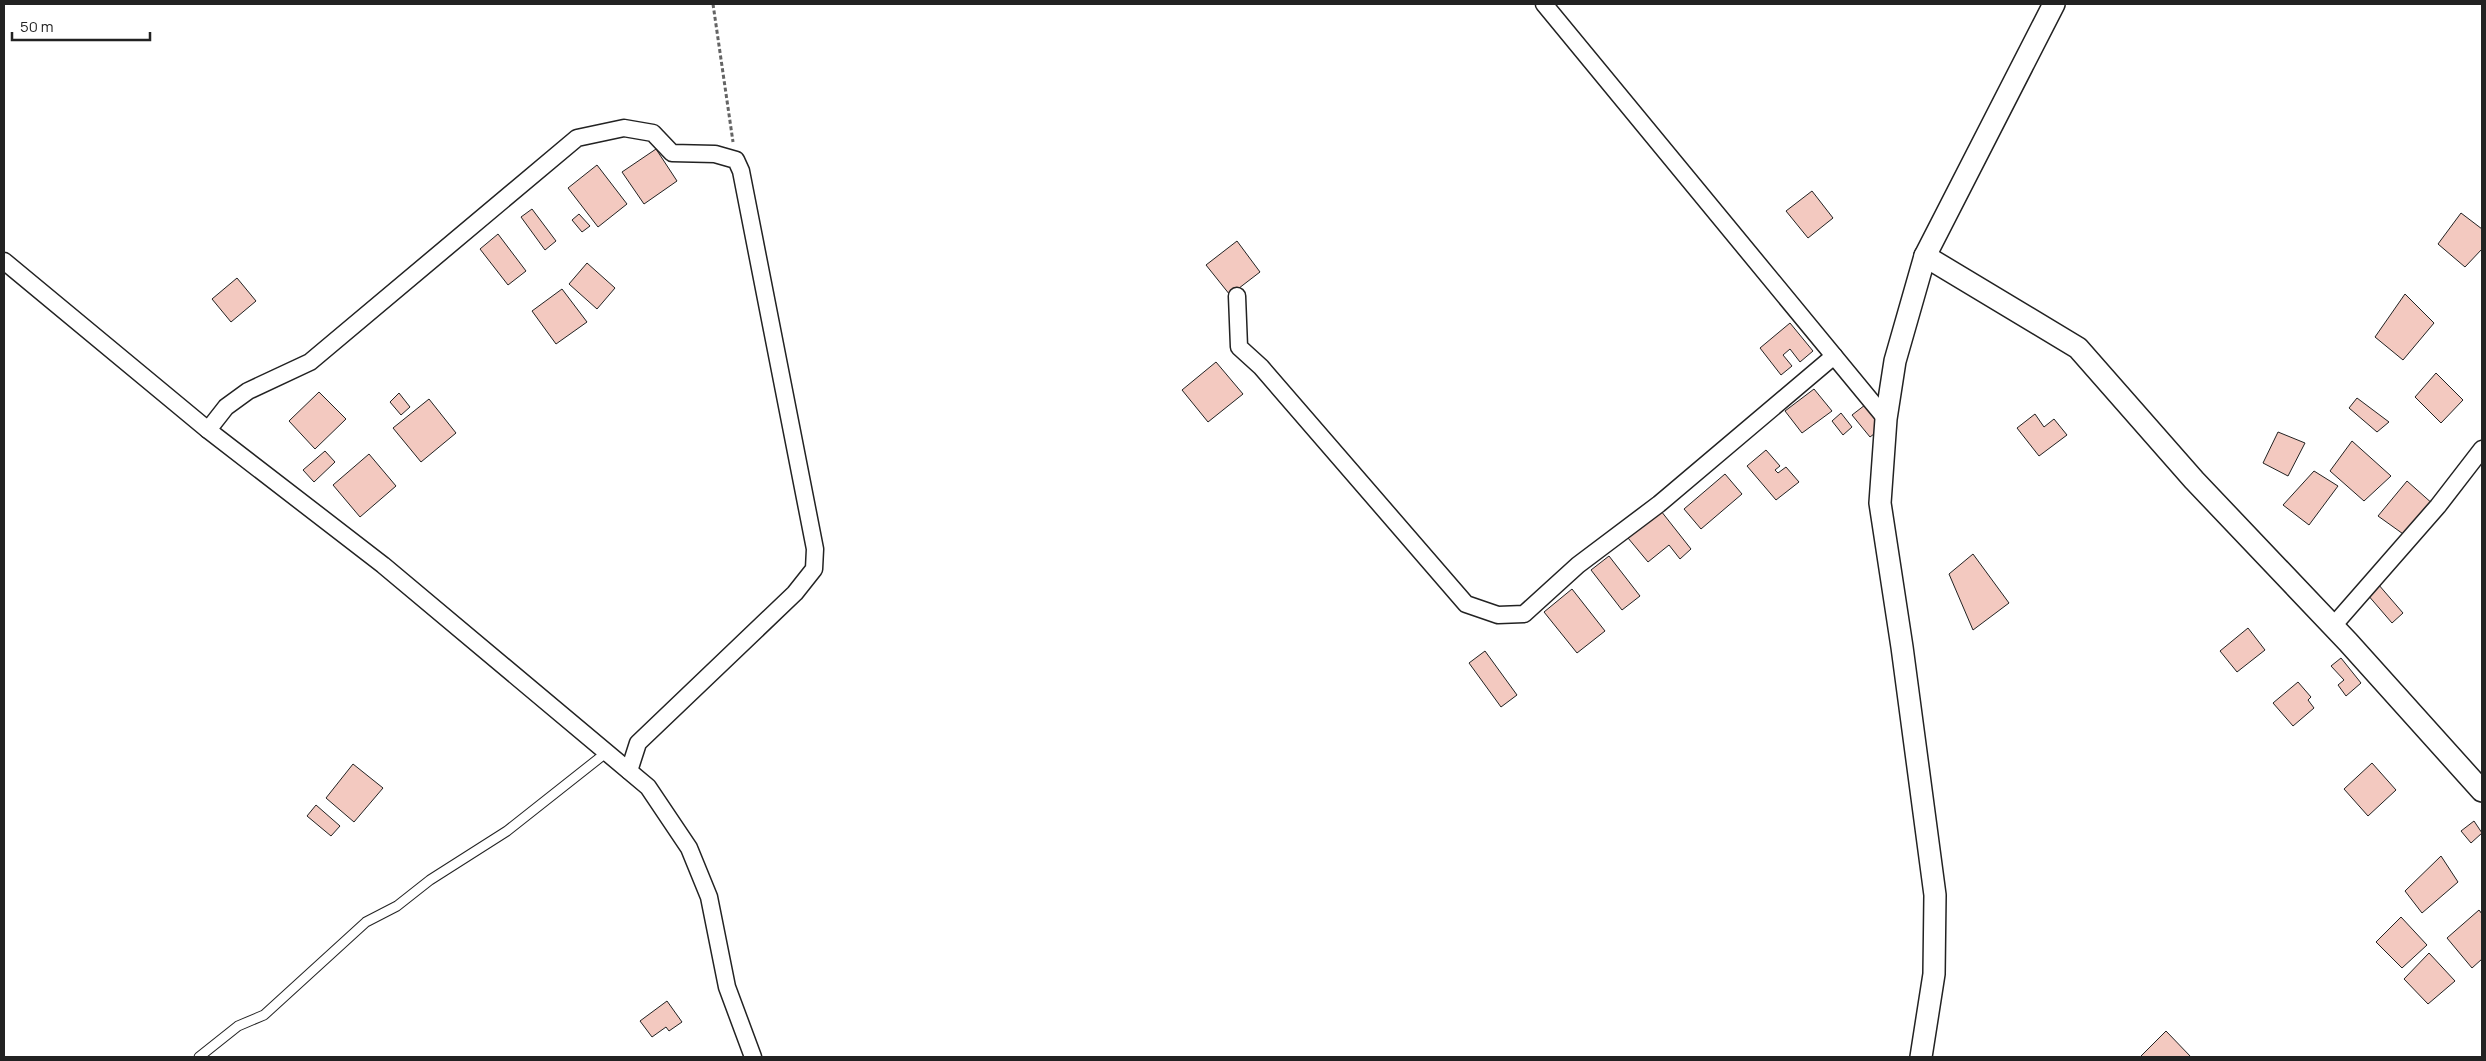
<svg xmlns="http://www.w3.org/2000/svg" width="2486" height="1061" viewBox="0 0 2486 1061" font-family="Manrope,sans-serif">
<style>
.building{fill:#f3c9c0;stroke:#222}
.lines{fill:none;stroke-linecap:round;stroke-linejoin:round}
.service-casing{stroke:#222;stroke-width:11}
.minor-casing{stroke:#222;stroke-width:19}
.tertiary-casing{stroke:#222;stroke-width:24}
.path{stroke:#646464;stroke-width:3;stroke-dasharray:4 2.5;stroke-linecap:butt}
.service{stroke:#fff;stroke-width:9}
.minor{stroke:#fff;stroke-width:16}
.tertiary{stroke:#fff;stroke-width:21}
</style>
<rect width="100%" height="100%" fill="#fff"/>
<g class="building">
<path d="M656 149 677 181 644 204 622 172Z"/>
<path d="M597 165 627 204 598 227 568 188Z"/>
<path d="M1812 191 1833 218 1808 238 1786 211Z"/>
<path d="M532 209 556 241 545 250 521 217Z"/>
<path d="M2461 213 2482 229V249L2465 267 2438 244Z"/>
<path d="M579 214 590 226 582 232 572 220Z"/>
<path d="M498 234 526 271 508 285 480 249Z"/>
<path d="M1237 241 1260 272 1230 295 1206 265Z"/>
<path d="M587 263 615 288 597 309 569 284Z"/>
<path d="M237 278 256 301 231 322 212 299Z"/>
<path d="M562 289 587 322 556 344 532 311Z"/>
<path d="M2405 294 2434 323 2403 360 2375 337Z"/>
<path d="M1790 323 1813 351 1800 362 1790 349 1783 355 1792 366 1781 375 1760 348Z"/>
<path d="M1216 362 1243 394 1208 422 1182 390Z"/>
<path d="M2436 373 2463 400 2441 423 2415 397Z"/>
<path d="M1814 389 1832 411 1802 433 1785 411Z"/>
<path d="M319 392 346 419 315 449 289 421Z"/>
<path d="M399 393 410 407 401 415 390 402Z"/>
<path d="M2357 398 2389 422 2377 432 2349 408Z"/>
<path d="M429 399 456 433 421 462 393 428Z"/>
<path d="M1865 405 1882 428 1870 437 1852 415Z"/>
<path d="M1841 413 1852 427 1843 435 1832 421Z"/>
<path d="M2035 414 2044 427 2054 419 2067 435 2039 456 2017 428Z"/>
<path d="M2278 432 2305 443 2288 476 2263 463Z"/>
<path d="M2352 441 2391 476 2364 501 2330 471Z"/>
<path d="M1766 450 1780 466 1775 470 1778 473 1786 467 1799 482 1776 500 1747 466Z"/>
<path d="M325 451 335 462 314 482 303 470Z"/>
<path d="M369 454 396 486 360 517 333 485Z"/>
<path d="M2314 471 2338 486 2309 525 2283 505Z"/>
<path d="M1725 474 1742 494 1701 529 1684 509Z"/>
<path d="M2407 481 2434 505 2406 536 2378 516Z"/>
<path d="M1661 511 1691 549 1680 559 1669 545 1648 562 1628 538Z"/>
<path d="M1973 554 2009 603 1973 630 1949 574Z"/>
<path d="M1609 556 1640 596 1622 610 1591 570Z"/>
<path d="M2378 584 2403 613 2392 623 2367 594Z"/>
<path d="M1572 589 1605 631 1577 653 1544 612Z"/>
<path d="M2248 628 2265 650 2237 672 2220 651Z"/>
<path d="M1485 651 1517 695 1501 707 1469 663Z"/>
<path d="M2341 658 2361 683 2346 696 2338 685 2344 680 2331 666Z"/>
<path d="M2298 682 2311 697 2308 700 2314 708 2293 726 2273 703Z"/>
<path d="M2372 763 2396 790 2368 816 2344 789Z"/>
<path d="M353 764 383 788 354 822 326 798Z"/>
<path d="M316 805 340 826 331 836 307 816Z"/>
<path d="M2474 821 2482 833 2471 843 2461 831Z"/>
<path d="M2441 856 2458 882 2422 913 2405 891Z"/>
<path d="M2479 910 2482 914V959L2472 968 2447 938Z"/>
<path d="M2401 917 2427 945 2402 968 2376 942Z"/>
<path d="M2429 953 2455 981 2428 1004 2404 979Z"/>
<path d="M667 1001 682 1022 669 1031 666 1027 652 1037 640 1021Z"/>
<path d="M2166 1031 2191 1057H2140Z"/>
</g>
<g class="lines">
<g class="service-casing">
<path id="service" d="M199 1057 238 1026 264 1015 366 922 397 906 430 880 507 831 607 752"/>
</g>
<g class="minor-casing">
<g id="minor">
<path d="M1544 4 1886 419"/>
<path d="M4 261 208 430 383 565 648 787 689 848 709 897 727 987 753 1057"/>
<path d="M1237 296 1239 347 1261 367 1466 604 1498 615 1524 614 1578 565 1659 504 1834 356"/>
<path d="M208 430 226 407 248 391 310 362 577 138 624 128 653 133 672 153 715 154 736 160 741 171 815 549 814 569 795 593 638 743 629 771"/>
<path d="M2333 626 2438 506 2482 449"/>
</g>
</g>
<g class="tertiary-casing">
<g id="tertiary">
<path d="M1925 256 2078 348 2194 480 2348 642 2482 791"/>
<path d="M1921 1057 1934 974 1935 895 1902 647 1880 503 1886 419 1895 361 1925 256 2054 4"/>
</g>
</g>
<path class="path" d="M713 4 733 142"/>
<use href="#service" class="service"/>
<use href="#minor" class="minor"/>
<use href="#tertiary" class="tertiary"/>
</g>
<rect width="2486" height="1061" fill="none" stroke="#222222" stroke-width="10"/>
<path d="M12 32v8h138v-8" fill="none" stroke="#222222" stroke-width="2.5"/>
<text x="20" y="32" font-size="15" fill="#222222" stroke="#ffffff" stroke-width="4" paint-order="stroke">50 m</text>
</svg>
